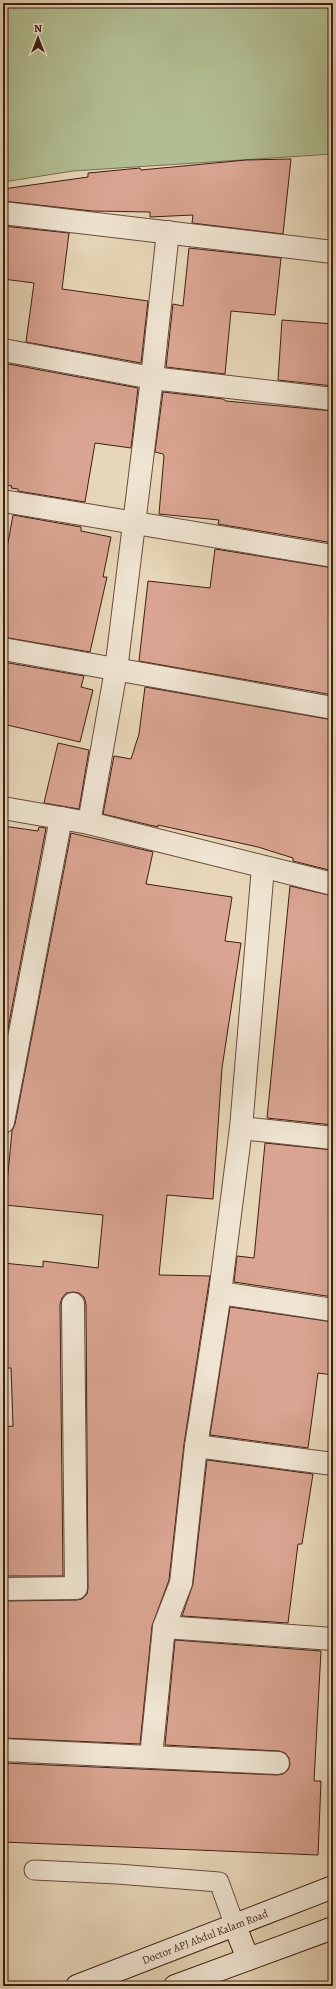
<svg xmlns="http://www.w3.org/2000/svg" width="336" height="1989" viewBox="0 0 336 1989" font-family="Alegreya,serif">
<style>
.green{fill:#b2be92;stroke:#796e52}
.building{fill:#d9a491;stroke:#401e12}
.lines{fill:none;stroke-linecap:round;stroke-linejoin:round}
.lane-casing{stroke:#6a4c3c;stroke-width:21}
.street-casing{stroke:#6a4c3c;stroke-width:24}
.secondary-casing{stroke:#401e12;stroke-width:24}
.lane{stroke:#efe4d1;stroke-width:19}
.street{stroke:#efe4d1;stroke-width:22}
.secondary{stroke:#efe4d1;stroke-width:22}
.labels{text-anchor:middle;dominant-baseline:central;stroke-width:3.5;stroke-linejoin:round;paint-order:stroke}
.street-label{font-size:11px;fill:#401e12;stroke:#efe4d1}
</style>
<rect width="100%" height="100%" fill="#e7d6b8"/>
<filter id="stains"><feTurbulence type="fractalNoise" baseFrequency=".005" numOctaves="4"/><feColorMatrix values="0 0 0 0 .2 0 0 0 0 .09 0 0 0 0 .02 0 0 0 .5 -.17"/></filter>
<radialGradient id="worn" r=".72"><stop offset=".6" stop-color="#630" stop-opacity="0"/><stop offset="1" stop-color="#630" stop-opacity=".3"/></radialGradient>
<path class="green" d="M3 3H333V154L73 171 3 182Z"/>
<g class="building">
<path d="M291 159 283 234 192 223 193 215 150 217V212L92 211 3 201V189L88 177V173L140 168 141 170 246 160Z"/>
<path d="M3 226 69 233 62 289 148 301 141 363 26 342 34 283 3 279Z"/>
<path d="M189 248 281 258 275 315 231 311 225 374 166 367 173 304 183 306Z"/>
<path d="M282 320 333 324V386L278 380Z"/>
<path d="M3 363 138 388 131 448 95 443 85 502 18 491V489L11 488 12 486 3 485Z"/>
<path d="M163 392 223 399 226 401 333 411V543L218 524 219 520 159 514 164 456 163 454 155 452Z"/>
<path d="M13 515 81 527V531L111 537 103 577H107L90 652 3 637V570Z"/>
<path d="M215 549 333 568V695L139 661 148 581 210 588Z"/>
<path d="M3 662 84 676 81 687 93 690 80 742 3 724Z"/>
<path d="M145 687 333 720V871L293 861V858L258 847 158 825V827L103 814 114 756 131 759 139 734Z"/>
<path d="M58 743 89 750 79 809 44 803Z"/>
<path d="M3 826 38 831 39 827 46 828 3 1055Z"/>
<path d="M71 833 153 852 146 884 232 897 225 941 241 943 222 1068 213 1199 167 1195 159 1275 210 1276 184 1444 169 1580 152 1626 140 1744 3 1738V1601L77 1600 82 1599 87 1594 88 1588 86 1304 84 1297 79 1293 73 1292 66 1293 62 1298 60 1304 63 1576H3V1427L13 1426 11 1368H3V1263L43 1267V1261L98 1268 103 1215 5 1205 12 1131 15 1124Z"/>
<path d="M290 886 333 896V1125L267 1118Z"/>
<path d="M265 1143 333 1150V1297L234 1282 237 1256 254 1258Z"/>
<path d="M230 1307 333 1322V1375L318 1373 308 1448 210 1435Z"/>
<path d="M207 1460 313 1474 302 1544H298L288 1623 182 1616 193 1584Z"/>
<path d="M175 1640 321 1651 314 1781H321L318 1855 3 1842V1763L277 1775 283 1774 288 1770 290 1764 289 1758 285 1753 279 1751 165 1745Z"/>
</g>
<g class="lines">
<g class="lane-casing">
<path id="lane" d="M34 1870 117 1874 219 1882 235 1926"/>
</g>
<g class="street-casing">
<g id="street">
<path d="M3 213 333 252"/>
<path d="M3 350 152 378 333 399"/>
<path d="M3 501 333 556"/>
<path d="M3 649 333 708"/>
<path d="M3 808 89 823 333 884"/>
<path d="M89 823 116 670 152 378 168 232"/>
<path d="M3 1122 61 818"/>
<path d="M241 1128 333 1138"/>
<path d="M220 1293 333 1310"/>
<path d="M196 1446 333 1464"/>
<path d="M3 1589 76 1588 73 1304"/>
<path d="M164 1627 333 1639"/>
<path d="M3 1750 278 1763"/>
<path d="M151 1757 164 1627 181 1583 196 1446 220 1293 241 1128 263 867"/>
</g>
</g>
<g class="secondary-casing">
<g id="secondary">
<path d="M235 1926 248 1959"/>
<path d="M77 1986 333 1887"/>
<path d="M175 1986 333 1928"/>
</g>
</g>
<use href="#lane" class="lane"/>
<use href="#street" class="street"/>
<use href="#secondary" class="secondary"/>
</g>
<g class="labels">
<g class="street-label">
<text transform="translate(205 1937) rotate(-21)">Doctor APJ Abdul Kalam Road</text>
</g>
</g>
<rect width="336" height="1989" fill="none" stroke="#e7d6b8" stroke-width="16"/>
<rect x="4" y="4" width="328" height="1981" fill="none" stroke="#401e12" stroke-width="2"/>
<rect x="8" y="8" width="320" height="1973" fill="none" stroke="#401e12"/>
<g transform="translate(38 38)" stroke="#efe4d1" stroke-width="3" paint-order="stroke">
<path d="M0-3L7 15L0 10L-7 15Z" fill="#401e12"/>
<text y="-6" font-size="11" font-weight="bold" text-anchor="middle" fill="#401e12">N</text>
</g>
<rect width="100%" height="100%" filter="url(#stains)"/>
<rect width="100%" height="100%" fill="url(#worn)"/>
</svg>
